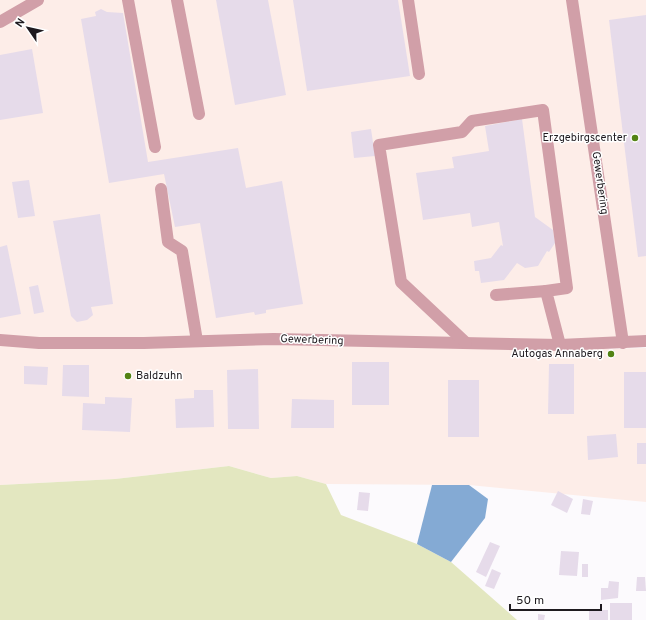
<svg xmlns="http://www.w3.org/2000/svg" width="646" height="620" viewBox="0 0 646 620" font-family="Overpass,sans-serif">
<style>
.commercial{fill:#fdede8}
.green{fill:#e3e7c0}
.water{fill:#84aad4}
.building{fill:#e6dbea}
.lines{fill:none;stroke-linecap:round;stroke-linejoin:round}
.minor{stroke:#d19fa8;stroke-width:12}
.poi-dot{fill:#538315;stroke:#fff;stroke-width:1.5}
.labels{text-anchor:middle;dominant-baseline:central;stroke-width:3;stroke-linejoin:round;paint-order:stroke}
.poi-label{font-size:11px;fill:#1e1a1f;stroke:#fff;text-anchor:end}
.street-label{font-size:11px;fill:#1e1a1f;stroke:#fff}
</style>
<rect width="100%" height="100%" fill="#fcfafd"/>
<path class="commercial" d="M0 0H646V335L598 338 597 349 646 348V502L469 485 326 484 297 476 271 478 229 466 115 479 0 485Z"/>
<path class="green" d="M229 466 271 478 297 476 326 484 341 515 417 544 451 562 517 620H0V485L115 479Z"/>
<path class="water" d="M432 485H469L488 499 485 518 451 562 417 544Z"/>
<g class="building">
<path d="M216 0H268L286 95 235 105Z"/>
<path d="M293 0H398L410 76 307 91Z"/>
<path d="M101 9 107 12 123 13 148 162 238 148 246 188 282 181 303 304 266 310V313L255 315 254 312 216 318 200 223 175 227 164 174 109 183 81 19 96 16 95 12Z"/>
<path d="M646 15V256L638 257 609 20Z"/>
<path d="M32 49 43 113 0 120V55Z"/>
<path d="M522 119 535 217 553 230 555 243 549 252 547 251 538 266 525 268 517 263 504 280 481 283 479 271H475L474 261 491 258 501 245 503 246 499 222 472 227 470 213 423 220 416 173 454 168 452 157 489 151 485 126Z"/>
<path d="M371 129 375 156 354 158 351 132Z"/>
<path d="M29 180 35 216 18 218 12 182Z"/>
<path d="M100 214 113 304 91 307 93 315 87 320 77 322 71 316 53 221Z"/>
<path d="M7 245 21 314 0 318V247Z"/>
<path d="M38 285 44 312 34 314 29 287Z"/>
<rect x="352" y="362" width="37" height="43"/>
<path d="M549 364H574V414H548Z"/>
<path d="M63 365H89V397L62 396Z"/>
<path d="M24 366 48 367 47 385 24 384Z"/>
<path d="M258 369 259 429H228L227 370Z"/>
<rect x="624" y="372" width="22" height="56"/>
<rect x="448" y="380" width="31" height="57"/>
<path d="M194 390H213L214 427 176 428 175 399 194 398Z"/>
<path d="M105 397 132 398 130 432 82 430 83 403 105 404Z"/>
<path d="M292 399 334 400V428H291Z"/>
<path d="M616 434 618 457 588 460 587 436Z"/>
<rect x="637" y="443" width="9" height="21"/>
<path d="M558 491 573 499 567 513 551 505Z"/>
<path d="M359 492 370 493 368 511 357 510Z"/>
<path d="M583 499 593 501 590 515 581 514Z"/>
<path d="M490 542 500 546 486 577 476 572Z"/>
<path d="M561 551 579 552 577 576 559 575Z"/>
<rect x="582" y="564" width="6" height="13"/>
<path d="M492 569 501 573 494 589 485 586Z"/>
<path d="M637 577H645L646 591H636Z"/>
<path d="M609 581 619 582 618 598 601 600V588H608Z"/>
<rect x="610" y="603" width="22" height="17"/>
<rect x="589" y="610" width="19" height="10"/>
<path d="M538 614 545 615 544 620H538Z"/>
</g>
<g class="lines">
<g class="minor">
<path d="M128 0 155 147"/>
<path d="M177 0 199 114"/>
<path d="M408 0 419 74"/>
<path d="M572 0 623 343"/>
<path d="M0 22 38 0"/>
<path d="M161 189 168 242 182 251 197 341"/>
<path d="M496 295 546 291"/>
<path d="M0 340 39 343H144L274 339 560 345 646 341"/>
<path d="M466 343 401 282 379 145 462 132 472 121 543 110 567 288 546 291 560 345"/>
</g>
</g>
<g class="poi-dot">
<circle cx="635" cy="138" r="4"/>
<circle cx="611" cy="354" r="4"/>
<circle cx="128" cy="376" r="4"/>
</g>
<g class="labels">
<g class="poi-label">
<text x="627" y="138">Erzgebirgscenter</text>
<text x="603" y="354">Autogas Annaberg</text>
<text x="136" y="376" text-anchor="start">Baldzuhn</text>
</g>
<g class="street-label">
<text transform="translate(600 183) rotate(82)">Gewerbering</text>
<text transform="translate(312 340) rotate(2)">Gewerbering</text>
</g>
</g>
<g transform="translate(28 28) rotate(304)" stroke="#ffffff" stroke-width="3" paint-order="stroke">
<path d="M0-3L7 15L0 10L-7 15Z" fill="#1e1a1f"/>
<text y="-6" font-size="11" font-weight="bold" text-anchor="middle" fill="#1e1a1f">N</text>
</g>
<path d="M510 604v6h91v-6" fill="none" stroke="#1e1a1f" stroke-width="2"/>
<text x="516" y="604" font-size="12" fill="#1e1a1f" stroke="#ffffff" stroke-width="3" paint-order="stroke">50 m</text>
</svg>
